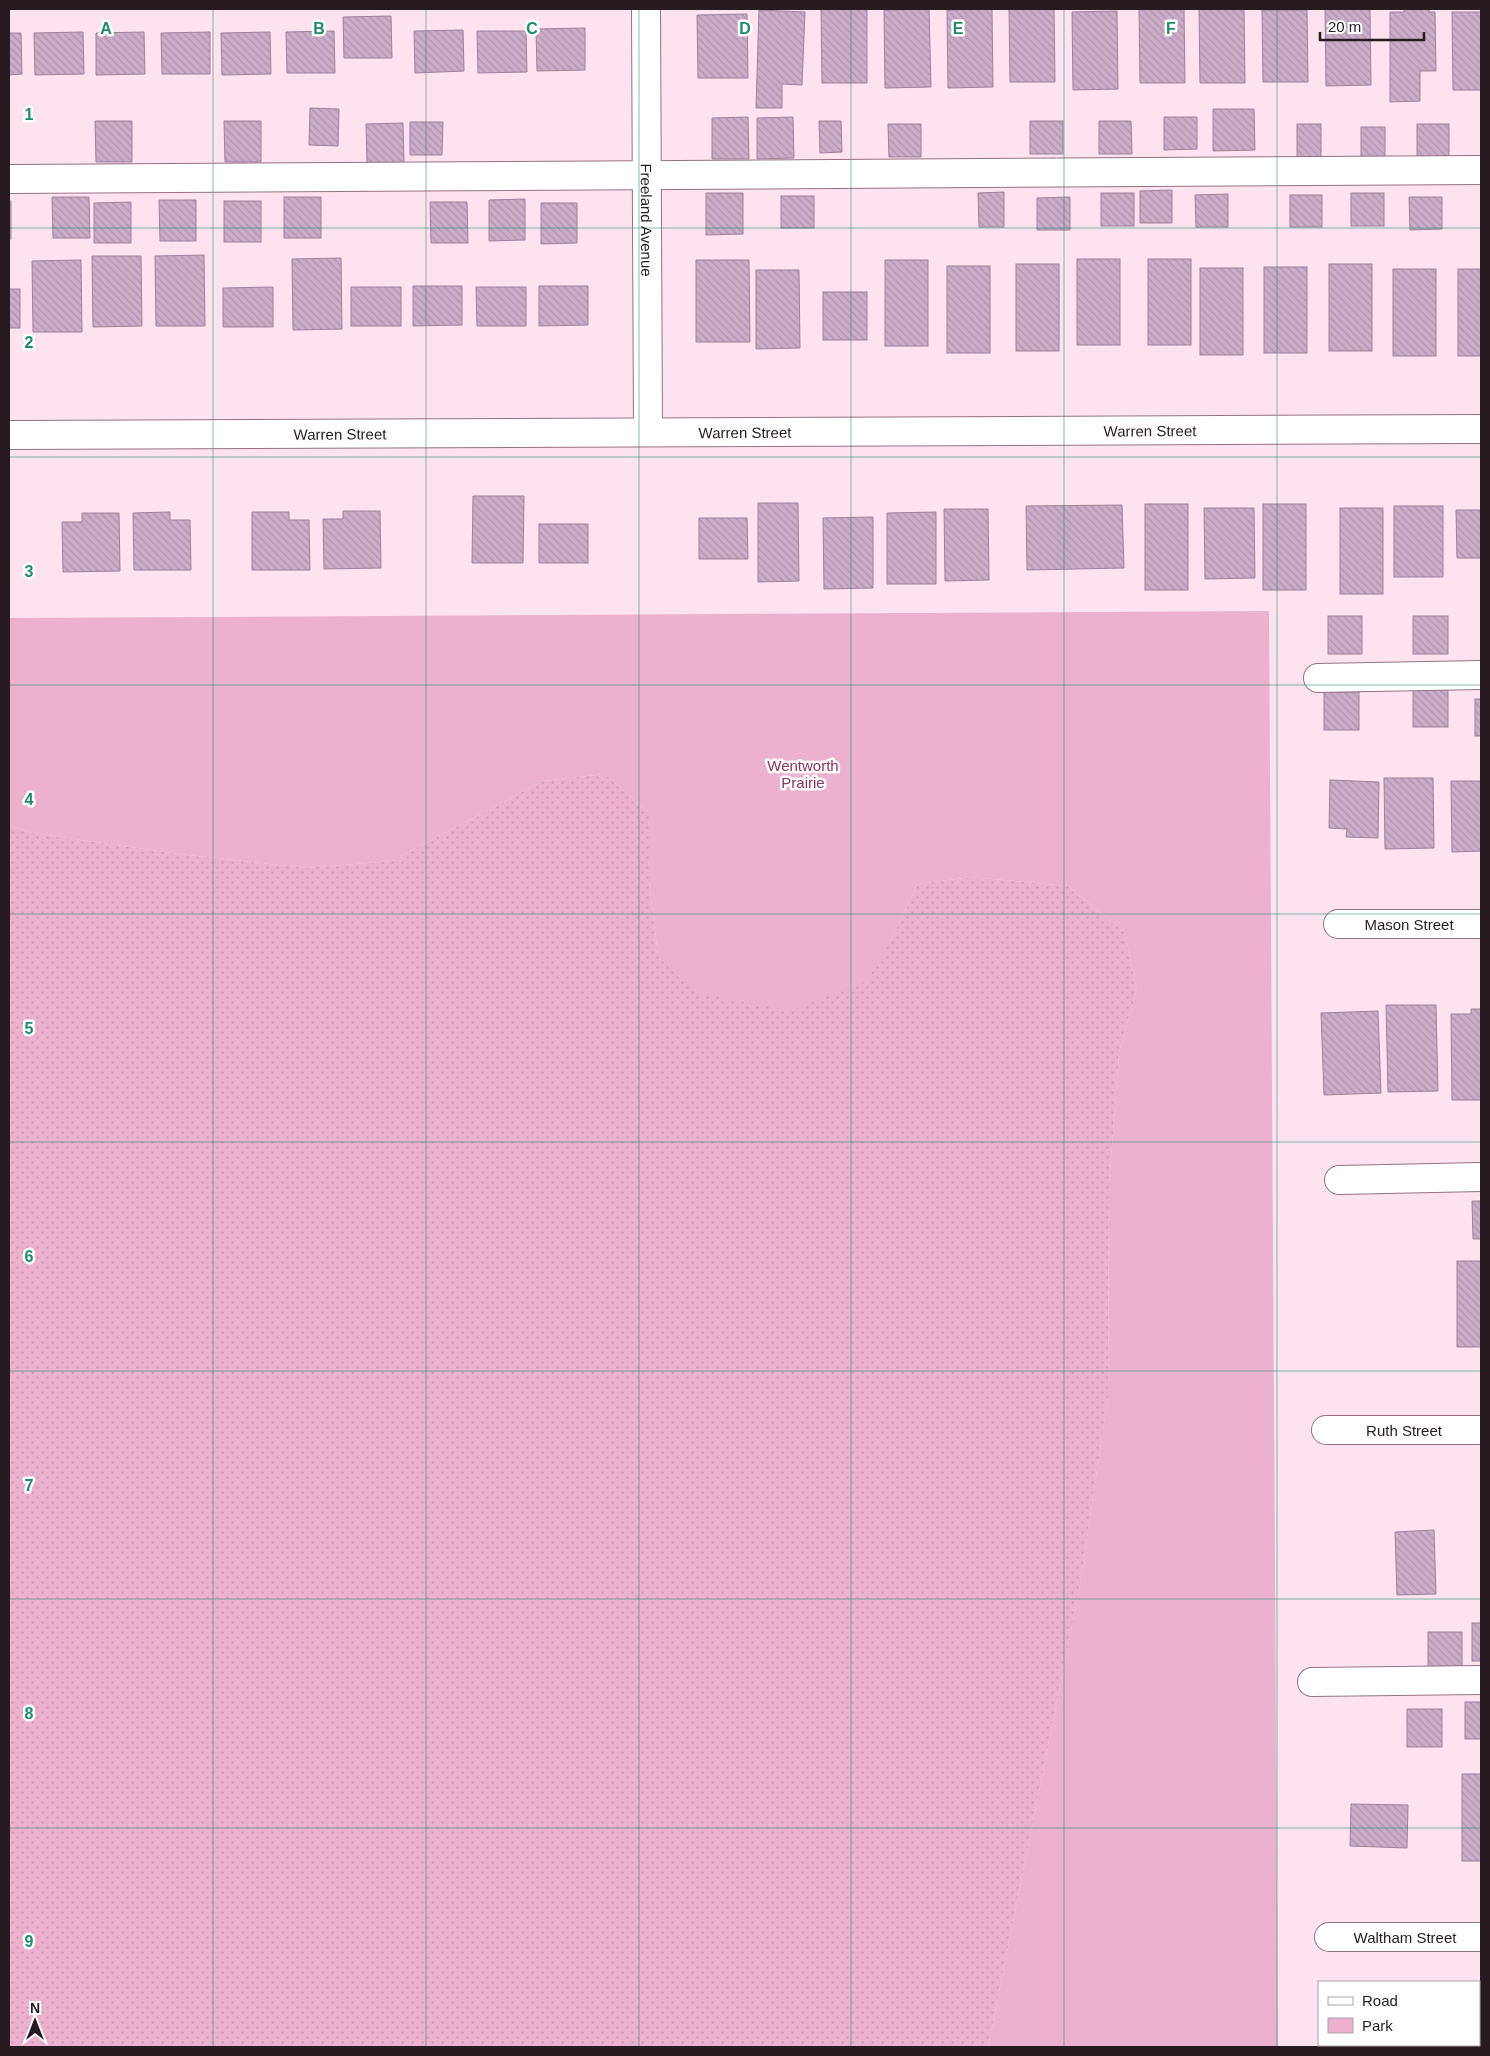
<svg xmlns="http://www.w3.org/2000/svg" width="1490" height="2056" viewBox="0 0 1490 2056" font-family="Helvetica,sans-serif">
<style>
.grass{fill:url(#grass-dots)}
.park{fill:#ebb1ce}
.building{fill:url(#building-back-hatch);stroke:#9e809c}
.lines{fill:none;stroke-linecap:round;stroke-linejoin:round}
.minor-casing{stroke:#977284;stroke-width:30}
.minor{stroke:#fff;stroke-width:28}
.grid{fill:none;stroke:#1e8c6b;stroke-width:1;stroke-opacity:0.55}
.labels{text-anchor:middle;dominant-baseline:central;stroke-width:5;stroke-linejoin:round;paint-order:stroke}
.street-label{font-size:15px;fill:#281a21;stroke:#fff}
.park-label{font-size:15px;fill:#873664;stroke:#fff}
.grid-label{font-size:16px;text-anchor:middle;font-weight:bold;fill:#1e8c6b;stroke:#fff;stroke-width:5;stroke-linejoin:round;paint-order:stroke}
</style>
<defs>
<pattern id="grass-dots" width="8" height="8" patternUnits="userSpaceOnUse" patternTransform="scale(1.25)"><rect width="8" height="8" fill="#ebb1ce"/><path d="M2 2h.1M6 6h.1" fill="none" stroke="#ca98b1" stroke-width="1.8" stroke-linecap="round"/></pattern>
<pattern id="building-back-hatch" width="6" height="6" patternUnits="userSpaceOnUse" patternTransform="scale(1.25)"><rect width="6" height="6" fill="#cbacc9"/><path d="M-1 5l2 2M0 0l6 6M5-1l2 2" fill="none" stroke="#ae93ac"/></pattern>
</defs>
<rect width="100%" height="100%" fill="#fde3ef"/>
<path class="grass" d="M605 774 649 813V882L658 955 891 940 918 884 971 877 1068 886 1124 932 1137 989 1119 1053 1109 1185 1108 1397 1079 1591 988 2047H9V826L33 833 179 854 306 868 392 861 543 781Z"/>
<path class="park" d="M1269 611 1278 2047H988L1079 1591 1108 1397 1109 1185 1119 1053 1137 989 1124 932 1068 886 971 877 918 884 891 940 867 981 790 1011 698 993 658 955 649 882V813L605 774 543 781 392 861 306 868 179 854 33 833 9 826V618Z"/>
<g class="building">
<path d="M821 9H867V83H822Z"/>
<path d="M929 9 931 87 885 88 884 10Z"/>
<path d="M992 9 993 87 948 88 947 10Z"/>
<path d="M1009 9H1054L1055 82H1010Z"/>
<path d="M1139 9H1184L1185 83H1140Z"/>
<path d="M1199 9H1244L1245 83H1200Z"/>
<path d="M1325 9H1370L1371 85 1326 86Z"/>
<path d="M1404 9H1429V12H1435L1436 71H1420V101L1390 102V12H1404Z"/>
<path d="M759 10 805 12 802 85 782 84V108H756Z"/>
<path d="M1262 10H1307L1308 82H1263Z"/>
<path d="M1117 11 1118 89 1073 90 1072 12Z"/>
<path d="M1452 12H1481V90H1453Z"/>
<path d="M747 14 748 78H698L697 15Z"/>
<path d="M391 16 392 58H344L343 17Z"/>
<path d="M585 28V70L537 71 536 29Z"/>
<path d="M463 30 464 71 415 73 414 31Z"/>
<path d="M334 31 335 73H287L286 32Z"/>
<path d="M477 31H526L527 72 478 73Z"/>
<path d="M83 32 84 74 35 75 34 33Z"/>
<path d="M144 32 145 74 96 75V33Z"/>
<path d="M210 32V74H162L161 33Z"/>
<path d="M270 32 271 74 222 75 221 33Z"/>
<path d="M9 33H21L22 74 9 75Z"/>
<path d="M310 108 339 109 338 146 309 145Z"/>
<path d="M1213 109H1254L1255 150 1213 151Z"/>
<path d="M748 117 749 159H712V118Z"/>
<path d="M793 117 794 158 757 159V118Z"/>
<path d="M1164 117H1197V149L1164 150Z"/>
<path d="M95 121H132V162H96Z"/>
<path d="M224 121H261V162H225Z"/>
<path d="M819 121H841L842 152 820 153Z"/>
<rect x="1030" y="121" width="33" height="33"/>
<path d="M1099 121H1131L1132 154H1099Z"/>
<path d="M410 122H443L442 155H410Z"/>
<path d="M403 123 404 164 367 165 366 124Z"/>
<path d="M888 124H921V157H889Z"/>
<rect x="1297" y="124" width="24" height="33"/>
<rect x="1417" y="124" width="32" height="33"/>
<rect x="1361" y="127" width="24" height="32"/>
<path d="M1172 190V223H1140V191Z"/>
<path d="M1004 192V227H979L978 193Z"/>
<path d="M706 193H743V234L706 235Z"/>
<rect x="1101" y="193" width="33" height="33"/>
<rect x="1351" y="193" width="33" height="33"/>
<path d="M1228 194V227H1196L1195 195Z"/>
<rect x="1290" y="195" width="32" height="32"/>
<rect x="781" y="196" width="33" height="32"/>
<path d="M52 197H89L90 238H53Z"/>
<rect x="284" y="197" width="37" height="41"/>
<path d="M1070 197V230H1037V198Z"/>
<path d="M1409 197H1442V229L1410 230Z"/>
<path d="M525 199V240L489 241V200Z"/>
<path d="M159 200H196V241H160Z"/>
<rect x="9" y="201" width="2" height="38"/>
<rect x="224" y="201" width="37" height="41"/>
<path d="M131 202V243H94V203Z"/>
<path d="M430 202H467L468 243H431Z"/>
<path d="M541 203H577V243L541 244Z"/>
<path d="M204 255 205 326H156L155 256Z"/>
<path d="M92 256H141L142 326 93 327Z"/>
<path d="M341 258 342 329 293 330 292 259Z"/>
<rect x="1077" y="259" width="43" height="86"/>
<rect x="1148" y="259" width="43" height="86"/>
<path d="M81 260 82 332H33L32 261Z"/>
<path d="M696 260H749L750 342H696Z"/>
<rect x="885" y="260" width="43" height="86"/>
<rect x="1016" y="264" width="43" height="87"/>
<rect x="1329" y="264" width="43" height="87"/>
<rect x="947" y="266" width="43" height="87"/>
<rect x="1264" y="267" width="43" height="86"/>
<rect x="1200" y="268" width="43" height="87"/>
<rect x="1393" y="269" width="43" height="87"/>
<rect x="1458" y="269" width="23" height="87"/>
<path d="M756 270H799L800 348 756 349Z"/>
<path d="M413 286H462V325L413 326Z"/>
<path d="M539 286H588V325L539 326Z"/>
<path d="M273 287V327H223V288Z"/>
<rect x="351" y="287" width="50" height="39"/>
<path d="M476 287H526V326H477Z"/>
<rect x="9" y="289" width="11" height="39"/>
<rect x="823" y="292" width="44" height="48"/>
<path d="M473 496H524L523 563H472Z"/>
<path d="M758 503H798L799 581 758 582Z"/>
<rect x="1145" y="504" width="43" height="86"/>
<rect x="1263" y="504" width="43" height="86"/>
<path d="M1122 505 1124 568 1027 570 1026 506Z"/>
<rect x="1394" y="506" width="49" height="71"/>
<path d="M1204 508H1254L1255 578 1205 579Z"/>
<rect x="1340" y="508" width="43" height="86"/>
<path d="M944 509H988L989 580 945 581Z"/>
<path d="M1456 510H1481V558H1457Z"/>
<path d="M343 511H380L381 568 324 569 323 519H343Z"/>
<path d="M170 512V520H190L191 570H134L133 513Z"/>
<path d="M252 512H289V520H309L310 570H252Z"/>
<path d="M936 512V584H887V513Z"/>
<path d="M82 513H119L120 571 63 572 62 522H82Z"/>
<path d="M873 517V588L824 589 823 518Z"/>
<path d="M699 518H747L748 559H699Z"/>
<rect x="539" y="524" width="49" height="39"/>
<rect x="1328" y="616" width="34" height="38"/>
<rect x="1413" y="616" width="35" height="38"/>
<rect x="1413" y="689" width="35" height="38"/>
<rect x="1324" y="692" width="35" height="38"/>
<rect x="1475" y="699" width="6" height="37"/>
<path d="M1384 778H1433L1434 848 1385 849Z"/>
<path d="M1330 780 1379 782 1378 838 1346 837 1347 829 1329 828Z"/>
<path d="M1451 781H1481V851L1452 852Z"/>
<path d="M1386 1005H1436L1438 1091 1388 1092Z"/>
<path d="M1471 1009H1481V1100H1452L1451 1014H1471Z"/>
<path d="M1378 1011 1381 1093 1324 1095 1321 1013Z"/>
<path d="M1472 1201H1481V1239H1473Z"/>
<rect x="1457" y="1261" width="24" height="86"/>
<path d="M1434 1530 1436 1594 1397 1595 1395 1532Z"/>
<rect x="1472" y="1623" width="9" height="38"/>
<rect x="1428" y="1632" width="34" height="38"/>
<rect x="1465" y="1702" width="16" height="37"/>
<rect x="1407" y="1709" width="35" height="38"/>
<rect x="1462" y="1774" width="19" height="87"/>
<path d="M1351 1804 1408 1805 1407 1848 1350 1846Z"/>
<path d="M1479 2011H1481V2047H1454V2045H1479Z"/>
<rect x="1327" y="2045" width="43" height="2"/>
<rect x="1392" y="2045" width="43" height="2"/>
</g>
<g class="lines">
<g class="minor-casing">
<g id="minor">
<path id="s1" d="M646 9 648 432"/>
<path d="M9 179 1481 170"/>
<path id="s2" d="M9 435 1481 429"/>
<path d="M1318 678 1481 675"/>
<path id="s3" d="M1338 924H1481"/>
<path d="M1339 1180 1481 1177"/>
<path id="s4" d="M1326 1430H1481"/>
<path d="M1312 1682 1481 1680"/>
<path id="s5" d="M1329 1937H1481"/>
</g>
</g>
<use href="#minor" class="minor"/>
</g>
<path class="grid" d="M213 9V2047M426 9V2047M639 9V2047M851 9V2047M1064 9V2047M1277 9V2047M9 228H1481M9 457H1481M9 685H1481M9 914H1481M9 1142H1481M9 1371H1481M9 1599H1481M9 1828H1481"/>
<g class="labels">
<g class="street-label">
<text stroke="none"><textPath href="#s1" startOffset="211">Freeland Avenue</textPath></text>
<text stroke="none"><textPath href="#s2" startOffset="1141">Warren Street</textPath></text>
<text stroke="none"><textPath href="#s2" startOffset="736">Warren Street</textPath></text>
<text stroke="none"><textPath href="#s2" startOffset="331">Warren Street</textPath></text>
<text stroke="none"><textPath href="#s3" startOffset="71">Mason Street</textPath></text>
<text stroke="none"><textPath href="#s4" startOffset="78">Ruth Street</textPath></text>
<text stroke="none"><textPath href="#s5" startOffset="76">Waltham Street</textPath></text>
</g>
<g class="park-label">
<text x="803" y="765">Wentworth<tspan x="803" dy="17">Prairie</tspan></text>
</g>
</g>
<g class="grid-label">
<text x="106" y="34">A</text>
<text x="319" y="34">B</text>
<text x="532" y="34">C</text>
<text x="745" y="34">D</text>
<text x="958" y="34">E</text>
<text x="1171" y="34">F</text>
<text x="29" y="120">1</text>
<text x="29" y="348">2</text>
<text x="29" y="577">3</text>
<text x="29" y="805">4</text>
<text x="29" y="1034">5</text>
<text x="29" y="1262">6</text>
<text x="29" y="1491">7</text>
<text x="29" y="1719">8</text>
<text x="29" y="1947">9</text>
</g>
<rect width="1490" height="2056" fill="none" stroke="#281a21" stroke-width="20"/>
<rect x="1318" y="1981" width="162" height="65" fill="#ffffff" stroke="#a9a3a6"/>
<rect x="1328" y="1997" width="25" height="8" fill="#ffffff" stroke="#a9a3a6"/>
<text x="1362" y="2006" font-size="15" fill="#281a21">Road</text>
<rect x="1328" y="2018" width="25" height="15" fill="#ebb1ce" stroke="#a9a3a6"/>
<text x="1362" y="2031" font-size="15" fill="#281a21">Park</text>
<g transform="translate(35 2021)" stroke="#ffffff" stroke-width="4" paint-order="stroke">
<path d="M0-4L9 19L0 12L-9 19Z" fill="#281a21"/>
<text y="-8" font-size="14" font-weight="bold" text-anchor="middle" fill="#281a21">N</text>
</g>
<path d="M1320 32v8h104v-8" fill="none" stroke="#281a21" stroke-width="2.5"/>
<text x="1328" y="32" font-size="15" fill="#281a21" stroke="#ffffff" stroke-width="4" paint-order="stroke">20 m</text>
</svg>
